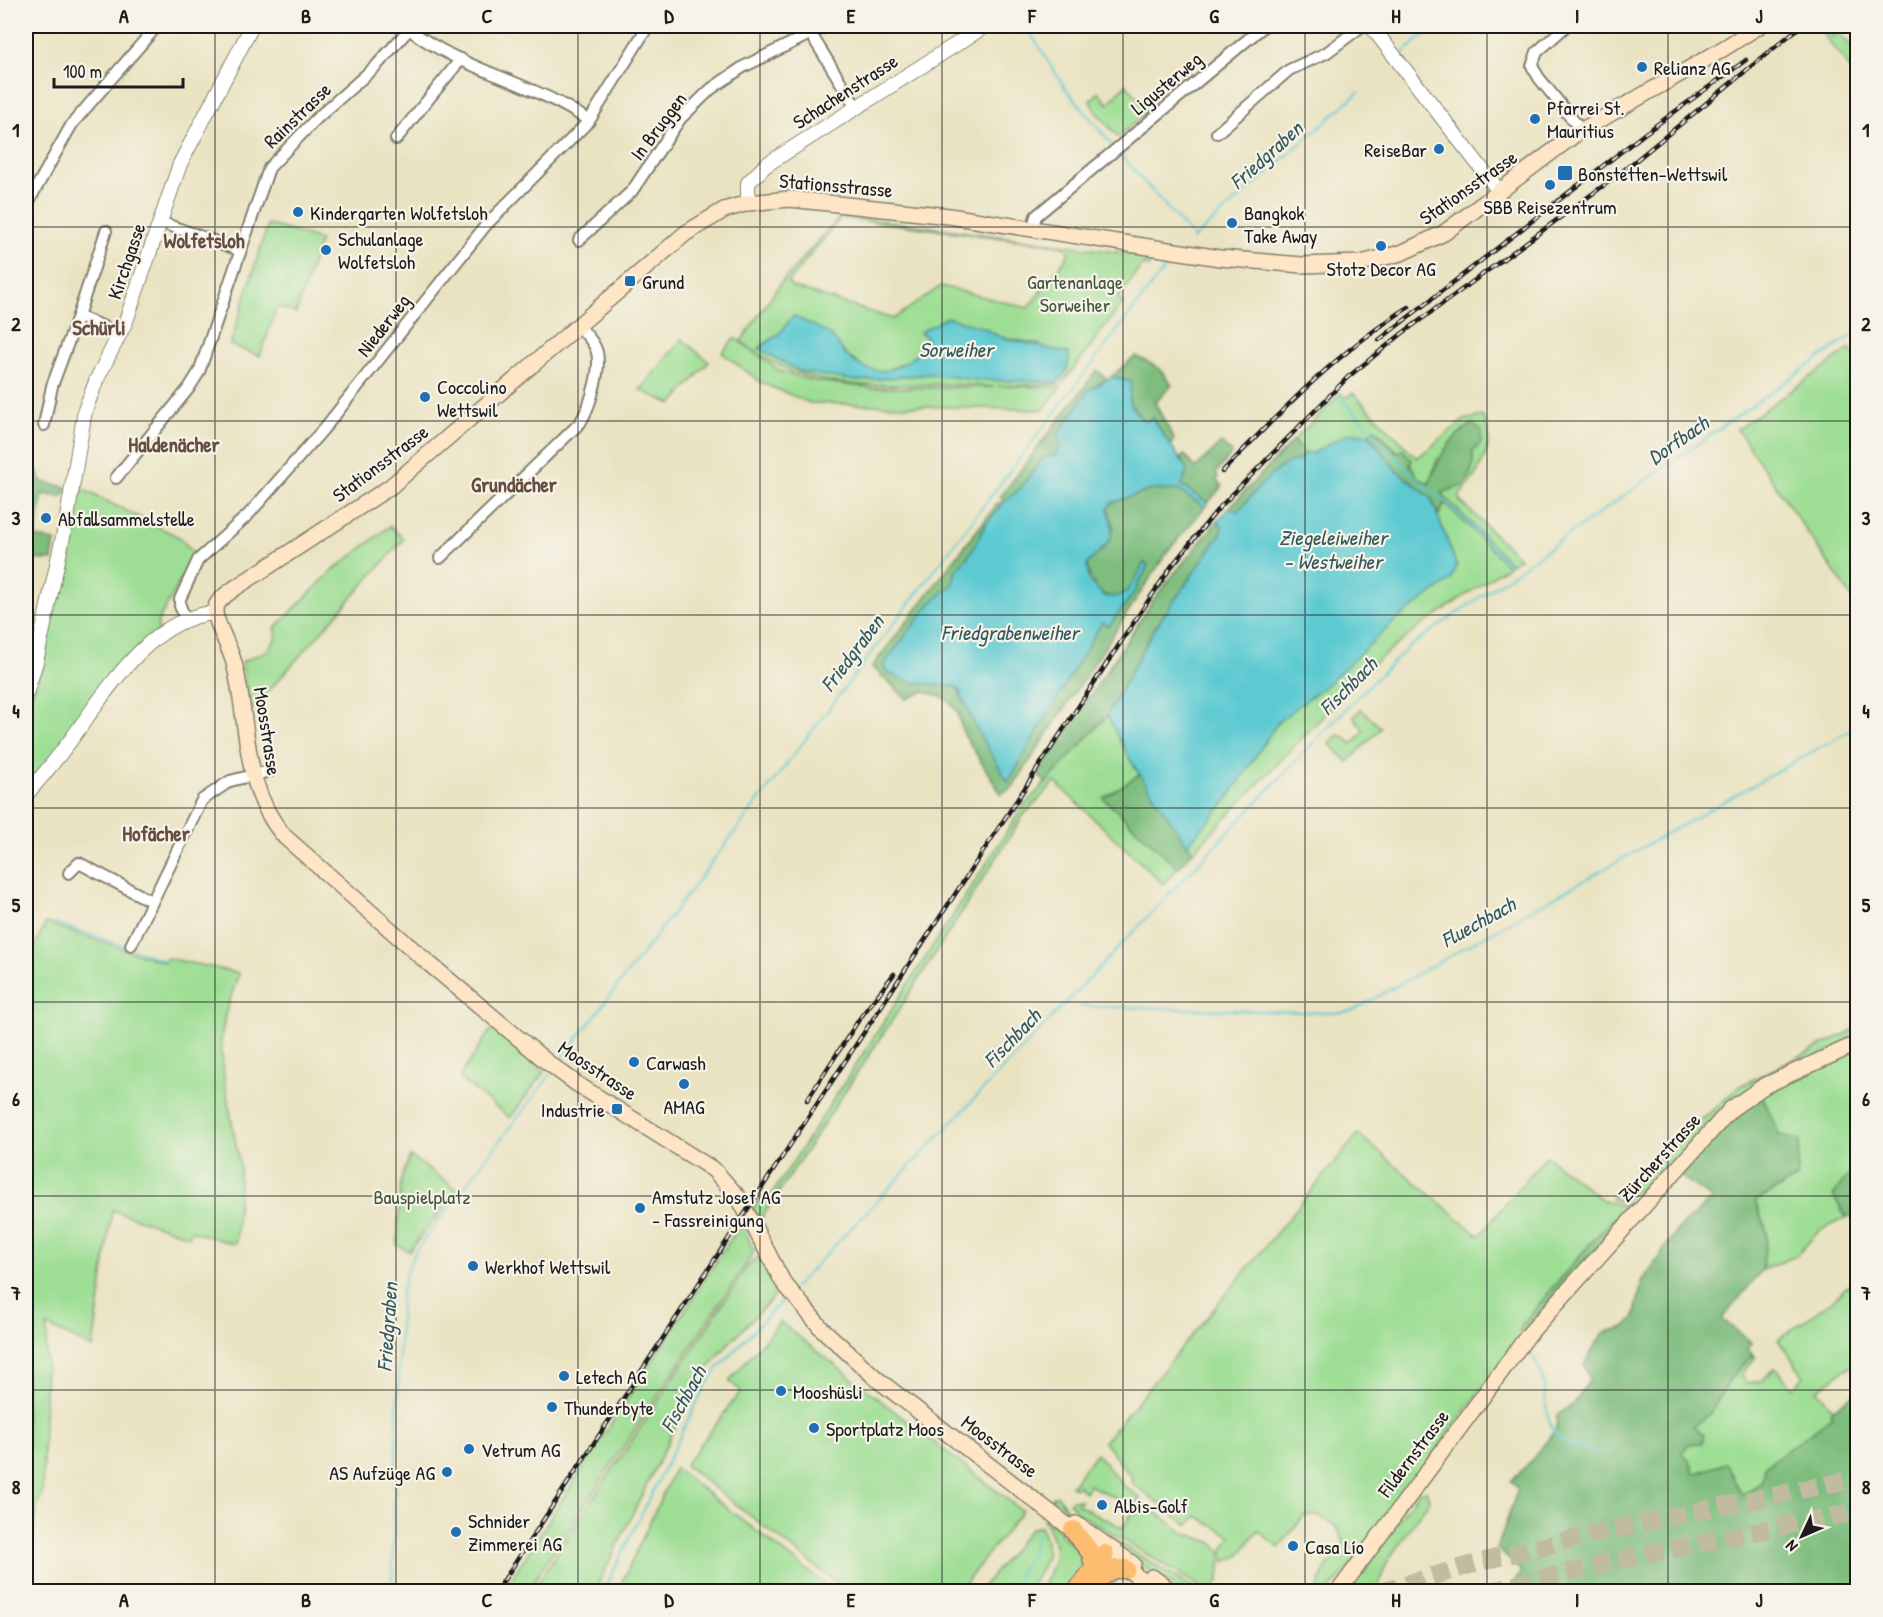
<svg xmlns="http://www.w3.org/2000/svg" width="1883" height="1617" viewBox="0 0 1883 1617" font-family="'Patrick Hand',sans-serif">
<style>
.green{fill:#9ede94;stroke:#5d7d58;stroke-width:1.5;fill-rule:evenodd}
.forest{fill:#7ebd7e;stroke:#4d6c4d;stroke-width:1.5}
.water{fill:#5dcad2;stroke:#3c7377;stroke-width:1.5}
.lines{fill:none;stroke-linecap:round;stroke-linejoin:round}
.stream{stroke:#5dcad2;stroke-width:2}
.motorway-tunnel{stroke:#c1bba1;stroke-width:18;stroke-dasharray:18 9;stroke-linecap:butt}
.minor-casing{stroke:#83806f;stroke-width:14}
.tertiary-casing{stroke:#83806f;stroke-width:16}
.secondary-casing{stroke:#83806f;stroke-width:18}
.motorway-casing{stroke:#83806f;stroke-width:21}
.minor{stroke:#fff;stroke-width:10}
.tertiary{stroke:#fff;stroke-width:14}
.secondary{stroke:#fee5c5;stroke-width:15}
.motorway{stroke:#fcbd6f;stroke-width:18}
.rail-casing{stroke:#1c1c1c;stroke-width:4.5}
.rail{stroke:#f7f3e8;stroke-width:2;stroke-dasharray:7;stroke-linecap:butt}
.grid{fill:none;stroke:#1c1c1c;stroke-width:1.5;stroke-opacity:0.55}
.poi-dot{fill:#1f6fb2;stroke:#f7f3e8;stroke-width:2}
.labels{text-anchor:middle;dominant-baseline:central;stroke-width:4.5;stroke-linejoin:round;paint-order:stroke}
.poi-label{font-size:20px;fill:#1c1c1c;stroke:#f7f3e8;text-anchor:start}
.street-label{font-size:20px;fill:#1c1c1c;stroke:#f7f3e8}
.park-label{font-size:20px;fill:#435640;stroke:#f7f3e8}
.water-label{font-size:21px;font-style:italic;fill:#33595c;stroke:#f7f3e8}
.neighbourhood-label{font-size:21px;font-weight:bold;fill:#654e40;stroke:#f7f3e8}
.neatline{fill:none;stroke:#1c1c1c;stroke-width:2}
.grid-label{font-size:20px;text-anchor:middle;font-weight:bold;fill:#1c1c1c}
</style>
<rect width="100%" height="100%" fill="#f7f3e8"/>
<filter id="ink" filterUnits="userSpaceOnUse"><feTurbulence type="fractalNoise" baseFrequency=".0167" numOctaves="2"/><feDisplacementMap in="SourceGraphic" scale="12" xChannelSelector="R" yChannelSelector="G"/><feConvolveMatrix kernelMatrix="1 2 1 2 8 2 1 2 1" color-interpolation-filters="sRGB"/></filter>
<filter id="wash" filterUnits="userSpaceOnUse"><feTurbulence type="fractalNoise" baseFrequency=".008" numOctaves="4" result="noise"/><feDisplacementMap in="SourceGraphic" scale="24" xChannelSelector="R" yChannelSelector="G"/><feGaussianBlur stdDeviation="1.35" result="paint"/><feColorMatrix in="noise" values="0 0 0 0 0 0 0 0 0 0 0 0 0 0 0 0 0 1.4 0 .05"/><feComposite in="paint" operator="in"/></filter>
<g filter="url(#wash)">
<rect width="100%" height="100%" fill="#eae3c2"/>
<g class="green">
<path d="M1825 28 1833 37 1839 33 1857 53V67L1852 71 1820 30Z"/>
<path d="M1126 84 1149 110 1118 137 1096 112 1090 101 1099 92 1108 104Z"/>
<path d="M841 215 1154 257 1149 267 1143 264 1118 298 1123 303 1062 384 998 386 1061 387 1043 410 810 403 762 383 722 353 735 338 780 371 814 381 873 388 994 387C900 376 824 408 741 341L780 284ZM841 218 1060 245 1065 247 1069 254 1028 308 941 286 893 319 792 287 788 282ZM984 328 1000 337 1039 344 1057 382 929 374 857 381 759 348 780 333 830 335 848 357 873 373 885 371 914 359 927 344 926 337 921 333Z"/>
<path d="M268 224 320 240 296 313 277 307 260 356 230 345Z"/>
<path d="M682 339 709 362 672 404 640 390Z"/>
<path d="M1850 349 1858 361 1857 605 1737 429Z"/>
<path d="M1341 393 1345 398 1353 393 1417 458 1464 420 1482 416C1501 441 1476 477 1460 495L1459 500 1519 558 1511 564 1441 493 1465 484 1474 447 1437 459 1429 484 1418 478 1410 464 1375 429 1369 433 1443 507 1445 503 1508 566 1425 623 1374 663 1193 852 1190 849 1175 865 1178 868 1163 884 1055 782 1023 816 904 1002 757 1225 750 1212 760 1198 767 1202 1023 807 1060 767 1295 443 1293 441Z"/>
<path d="M78 487 179 537 195 554 158 621V632L26 789V712L42 666Z"/>
<path d="M390 526 404 539 249 713 242 662 268 650 277 637 275 628 330 573Z"/>
<path d="M1361 709 1381 728 1348 762 1329 743 1338 735 1344 737 1352 744 1364 731 1354 717Z"/>
<path d="M46 923 164 962 167 958 239 973 225 1015 221 1041 224 1078 240 1167 236 1242 233 1244 191 1231 189 1236 112 1210 93 1348 47 1326 42 1494C31 1514 38 1539 26 1558V979L34 947Z"/>
<path d="M1857 1028V1039L1769 1078 1663 1175 1628 1197 1619 1201 1611 1199 1627 1182 1652 1164 1740 1086Z"/>
<path d="M495 1029 544 1072 510 1118 459 1078 489 1032Z"/>
<path d="M1857 1047V1169L1844 1180 1840 1211 1847 1217 1819 1231 1796 1256 1762 1270 1767 1232 1755 1201 1797 1178 1800 1141 1779 1135 1761 1093Z"/>
<path d="M1358 1134 1479 1236 1546 1156 1604 1201 1620 1205 1630 1201 1522 1325V1334L1355 1561 1328 1591H1317L1324 1571 1344 1543C1340 1525 1322 1513 1304 1516L1279 1548 1258 1530 1239 1556 1224 1562 1223 1550 1231 1536 1197 1516 1189 1525 1185 1523 1133 1484 1131 1481 1133 1479 1104 1442Z"/>
<path d="M410 1156 458 1190 409 1251 397 1245 401 1179Z"/>
<path d="M740 1225 743 1226 754 1252 527 1591H503Z"/>
<path d="M756 1258H760L779 1292 728 1344 697 1382 595 1591H532L747 1267Z"/>
<path d="M1857 1277V1361L1817 1390 1833 1409 1831 1412 1832 1417 1764 1467 1762 1482 1742 1495 1694 1474 1691 1464 1682 1452 1689 1444 1693 1427 1709 1415 1732 1376 1753 1355 1755 1358 1740 1376 1747 1383 1761 1381 1775 1368 1793 1388 1804 1376 1778 1340 1833 1300Z"/>
<path d="M780 1322 1022 1511 959 1591H847L685 1465 741 1391 729 1381Z"/>
<path d="M1096 1453 1124 1486 1140 1498 1134 1507 1089 1485 1085 1492 1078 1486 1076 1488 1071 1486Z"/>
<path d="M675 1468 834 1591H618Z"/>
<path d="M1419 1491H1427L1429 1501 1388 1560 1376 1591 1348 1592Z"/>
<path d="M1054 1496H1058L1069 1513 1198 1591H1181L1054 1506 1051 1500Z"/>
<path d="M1072 1500H1081L1078 1505 1123 1528 1132 1513 1150 1508 1183 1532 1213 1543 1221 1552 1219 1581 1212 1591H1208L1078 1513 1069 1502Z"/>
<path d="M1046 1518 1061 1531 1062 1536 1072 1544 1078 1543 1086 1563 1082 1575 1068 1591 1040 1592C1055 1561 1062 1551 1043 1519Z"/>
<path d="M1040 1526C1055 1552 1042 1569 1027 1591H979L1030 1529Z"/>
</g>
<g class="forest">
<path d="M1136 356 1159 368 1172 385 1155 403 1174 439 1171 445 1152 418 1145 422C1131 409 1125 392 1111 377Z"/>
<path d="M1097 370 1107 379 1089 390 1057 436 1061 445 1054 456 1044 457 1020 489 1005 501 1000 497Z"/>
<path d="M1472 424 1482 431 1481 443 1472 452C1476 463 1470 474 1465 485L1442 493 1446 499 1439 515 1431 498 1396 470 1368 434 1375 429 1396 452 1403 450 1412 460 1410 464 1418 478 1429 484C1440 456 1446 441 1472 424Z"/>
<path d="M1293 441 1304 453 1300 460C1276 462 1254 494 1238 511L1228 509Z"/>
<path d="M1221 443 1232 453 1216 473 1218 477 1216 480 1222 486 1208 503 1182 486 1187 469 1180 458 1185 455 1195 468Z"/>
<path d="M26 461H33L42 482 67 487 66 494 59 497 43 494 35 537 55 541 52 560 26 559Z"/>
<path d="M1151 490H1179L1205 507 1168 551 1012 788 1001 794 963 733 957 711 945 698 924 691 907 699 872 667 997 504 1001 502 1003 504 985 525 972 551 956 571 953 584 930 604 885 670C905 686 931 684 956 686L977 730 1008 781 1102 621 1109 625 1135 591 1148 565 1144 563 1132 589C1107 607 1091 590 1087 564L1114 528 1108 509 1111 503Z"/>
<path d="M1218 520 1222 527 1221 534 1153 631 1107 716 1046 783 1038 775 1156 596Z"/>
<path d="M1140 774 1193 852 1178 868 1103 798Z"/>
<path d="M1761 1093 1779 1135 1800 1141 1797 1178 1755 1201 1767 1232 1762 1270 1722 1319 1752 1343 1748 1350 1753 1355 1732 1376 1709 1415 1693 1426 1704 1434 1702 1443 1689 1444 1682 1452 1691 1464 1694 1474 1726 1463 1742 1495 1762 1482 1764 1467 1832 1417 1830 1412 1857 1391V1591H1509L1521 1571 1497 1548 1518 1489 1511 1481 1529 1463 1556 1430 1557 1415 1574 1404 1590 1379 1584 1364 1603 1333 1625 1327 1634 1318 1642 1282 1677 1230 1712 1199 1679 1175 1728 1122Z"/>
<path d="M1857 1169V1215L1847 1217 1833 1196 1844 1180Z"/>
<path d="M1654 1184 1522 1334 1519 1331 1522 1325C1564 1276 1602 1221 1654 1184Z"/>
</g>
<g class="water">
<path d="M793 316C805 322 819 327 830 335 837 341 841 350 848 357 876 382 904 369 927 344L926 337 920 332 947 317 984 328 1000 337 1069 353C1069 366 1067 374 1057 382L977 380 929 374 857 381 801 372 759 349 780 333Z"/>
<path d="M1111 377 1132 382C1126 401 1131 409 1145 422L1152 418 1187 469 1182 486 1208 503 1205 507 1178 490H1151L1111 503 1108 509C1118 540 1108 543 1087 564L1089 581 1105 596C1130 601 1134 579 1144 563L1148 565 1135 591 1109 626 1102 622 1008 782 977 730 959 689 956 686C931 684 905 686 885 670L884 664 930 604 953 584 956 571 972 551 985 525 1008 498 1020 489 1044 457 1055 456 1061 445 1057 436 1089 390Z"/>
<path d="M1349 433 1368 434 1396 470 1431 498 1457 566 1451 580 1396 620 1330 682 1278 722 1227 800 1187 845 1132 763 1107 716 1153 631 1221 534 1222 527 1218 520 1228 509 1238 511C1254 494 1276 462 1300 460L1304 453H1313Z"/>
</g>
<g class="lines">
<g class="stream">
<path d="M1026 26 1063 85 1112 145"/>
<path d="M1402 54 1434 26"/>
<path d="M1118 152 1194 238"/>
<path d="M1192 240 1359 92"/>
<path d="M1338 395 1340 397"/>
<path d="M1342 399 1401 463 1428 489 1448 503 1509 565"/>
<path d="M55 923 128 947"/>
<path d="M134 949 165 961"/>
<path d="M1079 1006 1337 1013 1352 1011 1858 726"/>
<path d="M558 1064 1171 260"/>
<path d="M794 1288 1361 693 1409 647 1858 331"/>
<path d="M1528 1350C1535 1359 1540 1367 1543 1379 1548 1401 1542 1430 1567 1443 1578 1448 1591 1449 1603 1455"/>
<path d="M392 1592 401 1294 407 1269 417 1249 550 1075"/>
<path d="M603 1592 704 1388 719 1367 786 1296"/>
<path d="M1013 1592 1018 1588 1019 1573 1030 1559 1036 1535"/>
</g>
</g>
</g>
<g filter="url(#ink)">
<g class="lines">
<g class="motorway-tunnel">
<path d="M1380 1592 1480 1562 1614 1529 1858 1478"/>
<path d="M1488 1592 1628 1558 1858 1511"/>
</g>
<g class="minor-casing">
<g id="minor">
<path d="M806 26 856 107"/>
<path d="M1566 26 1537 52 1532 66 1539 78 1581 130"/>
<path d="M409 29C463 71 534 82 589 121"/>
<path d="M1217 133 1289 70 1326 53 1362 26"/>
<path d="M396 139 461 59"/>
<path d="M26 206 72 124 157 26"/>
<path d="M160 222 239 250"/>
<path d="M1032 230 1036 216 1264 26"/>
<path d="M106 231 78 316 120 334"/>
<path d="M579 240 632 191 680 119 711 89 743 67 826 26"/>
<path d="M44 425 52 386 78 316"/>
<path d="M116 478 189 388 199 372 269 168 316 119 376 66 412 26"/>
<path d="M440 558 580 423C590 407 605 362 594 345 590 338 584 332 579 326"/>
<path d="M186 620 180 606V599L198 560 248 515 327 425 486 225 589 121 648 26"/>
<path d="M69 873 79 863 151 901"/>
<path d="M131 945 202 800 230 781 270 771"/>
</g>
</g>
<g class="tertiary-casing">
<g id="tertiary">
<path d="M1371 26 1499 191"/>
<path d="M748 203V183L766 165 985 26"/>
<path d="M26 694 36 662 67 518 85 410 97 379 126 321 180 164 252 26"/>
<path d="M26 795C40 779 54 762 67 745 103 697 148 618 214 613"/>
</g>
</g>
<g class="secondary-casing">
<g id="secondary">
<path d="M1076 1524 1133 1564"/>
<path d="M1081 1536 878 1380 822 1329 783 1282 739 1198 714 1170 577 1084 547 1062 426 961 285 837C241 787 250 724 234 663 231 650 215 621 215 612 215 601 227 594 235 588L390 487 686 233 724 210 748 203 790 199 949 216 1220 258 1302 265 1361 263 1401 253 1444 233 1577 133 1718 52 1759 26"/>
<path d="M1117 1562 1159 1592"/>
<path d="M1152 1577 1173 1592"/>
<path d="M1338 1592 1529 1334 1731 1109 1764 1086 1858 1043"/>
</g>
</g>
<g class="motorway-casing">
<g id="motorway">
<path d="M1073 1530 1091 1553 1094 1566"/>
<path d="M1097 1580 1113 1569H1126"/>
<path d="M1076 1592 1105 1554"/>
</g>
</g>
<use href="#minor" class="minor"/>
<use href="#tertiary" class="tertiary"/>
<use href="#secondary" class="secondary"/>
<use href="#motorway" class="motorway"/>
<g class="rail-casing">
<g id="rail">
<path d="M1379 340 1644 134 1746 60"/>
<path d="M1222 472C1280 412 1337 352 1409 307"/>
<path d="M807 1100 860 1018 894 974"/>
<path d="M496 1592 1136 619 1171 567 1218 509 1348 377 1404 332 1618 175 1801 26"/>
</g>
</g>
<use href="#rail" class="rail"/>
</g>
</g>
<path class="grid" d="M215 26V1592M396 26V1592M578 26V1592M760 26V1592M942 26V1592M1123 26V1592M1305 26V1592M1487 26V1592M1668 26V1592M26 227H1858M26 421H1858M26 615H1858M26 808H1858M26 1002H1858M26 1196H1858M26 1390H1858"/>
<g class="poi-dot">
<circle cx="1642" cy="67" r="6"/>
<circle cx="1535" cy="119" r="6"/>
<circle cx="1439" cy="149" r="6"/>
<rect x="1557" y="165" width="16" height="16" rx="3"/>
<circle cx="1550" cy="185" r="6"/>
<circle cx="298" cy="212" r="6"/>
<circle cx="1232" cy="223" r="6"/>
<circle cx="1381" cy="246" r="6"/>
<circle cx="326" cy="250" r="6"/>
<rect x="624" y="275" width="12" height="12" rx="3"/>
<circle cx="425" cy="397" r="6"/>
<circle cx="46" cy="518" r="6"/>
<circle cx="634" cy="1062" r="6"/>
<circle cx="684" cy="1084" r="6"/>
<rect x="611" y="1103" width="12" height="12" rx="3"/>
<circle cx="640" cy="1208" r="6"/>
<circle cx="473" cy="1266" r="6"/>
<circle cx="564" cy="1376" r="6"/>
<circle cx="781" cy="1391" r="6"/>
<circle cx="552" cy="1407" r="6"/>
<circle cx="814" cy="1428" r="6"/>
<circle cx="469" cy="1449" r="6"/>
<circle cx="447" cy="1472" r="6"/>
<circle cx="1102" cy="1505" r="6"/>
<circle cx="456" cy="1532" r="6"/>
<circle cx="1293" cy="1546" r="6"/>
</g>
<g class="labels">
<g class="poi-label">
<text x="1654" y="67">Relianz AG</text>
<text x="1547" y="107">Pfarrei St.<tspan x="1547" dy="23">Mauritius</tspan></text>
<text x="1427" y="149" text-anchor="end">ReiseBar</text>
<text x="1578" y="173">Bonstetten-Wettswil</text>
<text x="1550" y="206" text-anchor="middle">SBB Reisezentrum</text>
<text x="310" y="212">Kindergarten Wolfetsloh</text>
<text x="1244" y="212">Bangkok<tspan x="1244" dy="23">Take Away</tspan></text>
<text x="338" y="238">Schulanlage<tspan x="338" dy="23">Wolfetsloh</tspan></text>
<text x="1381" y="268" text-anchor="middle">Stotz Decor AG</text>
<text x="642" y="281">Grund</text>
<text x="437" y="386">Coccolino<tspan x="437" dy="23">Wettswil</tspan></text>
<text x="58" y="518">Abfallsammelstelle</text>
<text x="646" y="1062">Carwash</text>
<text x="684" y="1106" text-anchor="middle">AMAG</text>
<text x="605" y="1109" text-anchor="end">Industrie</text>
<text x="652" y="1196">Amstutz Josef AG<tspan x="652" dy="23">- Fassreinigung</tspan></text>
<text x="485" y="1266">Werkhof Wettswil</text>
<text x="576" y="1376">Letech AG</text>
<text x="793" y="1391">Mooshüsli</text>
<text x="564" y="1407">Thunderbyte</text>
<text x="826" y="1428">Sportplatz Moos</text>
<text x="481" y="1449">Vetrum AG</text>
<text x="435" y="1472" text-anchor="end">AS Aufzüge AG</text>
<text x="1114" y="1505">Albis-Golf</text>
<text x="468" y="1520">Schnider<tspan x="468" dy="23">Zimmerei AG</tspan></text>
<text x="1305" y="1546">Casa Lío</text>
</g>
<g class="street-label">
<text transform="translate(1166 83) rotate(-40)">Ligusterweg</text>
<text transform="translate(845 91) rotate(-33)">Schachenstrasse</text>
<text transform="translate(297 115) rotate(-44)">Rainstrasse</text>
<text transform="translate(658 126) rotate(-53)">In Bruggen</text>
<text transform="translate(836 185) rotate(5)">Stationsstrasse</text>
<text transform="translate(1468 187) rotate(-35)">Stationsstrasse</text>
<text transform="translate(126 261) rotate(-71)">Kirchgasse</text>
<text transform="translate(383 325) rotate(-52)">Niederweg</text>
<text transform="translate(380 463) rotate(-37)">Stationsstrasse</text>
<text transform="translate(268 731) rotate(81)">Moosstrasse</text>
<text transform="translate(598 1070) rotate(34)">Moosstrasse</text>
<text transform="translate(1659 1157) rotate(-48)">Zürcherstrasse</text>
<text transform="translate(1000 1446) rotate(37)">Moosstrasse</text>
<text transform="translate(1413 1453) rotate(-53)">Fildernstrasse</text>
</g>
<g class="park-label">
<text x="1075" y="281">Gartenanlage<tspan x="1075" dy="23">Sorweiher</tspan></text>
<text x="422" y="1196">Bauspielplatz</text>
</g>
<g class="water-label">
<text transform="translate(1266 155) rotate(-42)">Friedgraben</text>
<text x="956" y="349">Sorweiher</text>
<text transform="translate(1678 440) rotate(-35)">Dorfbach</text>
<text x="1333" y="537">Ziegeleiweiher<tspan x="1333" dy="24">- Westweiher</tspan></text>
<text x="1010" y="632">Friedgrabenweiher</text>
<text transform="translate(852 653) rotate(-53)">Friedgraben</text>
<text transform="translate(1348 686) rotate(-45)">Fischbach</text>
<text transform="translate(1478 922) rotate(-29)">Fluechbach</text>
<text transform="translate(1012 1038) rotate(-46)">Fischbach</text>
<text transform="translate(387 1327) rotate(-86)">Friedgraben</text>
<text transform="translate(683 1399) rotate(-61)">Fischbach</text>
</g>
<g class="neighbourhood-label">
<text x="204" y="240">Wolfetsloh</text>
<text x="99" y="327">Schürli</text>
<text x="174" y="444">Haldenächer</text>
<text x="514" y="484">Grundächer</text>
<text x="156" y="833">Hofächer</text>
</g>
</g>
<rect width="1883" height="1617" fill="none" stroke="#f7f3e8" stroke-width="66"/>
<g transform="translate(1802 1536) rotate(226)" stroke="#f7f3e8" stroke-width="4.5" paint-order="stroke">
<path d="M0-4.5L10 22L0 15L-10 22Z" fill="#1c1c1c"/>
<text y="-9" font-size="16" font-weight="bold" text-anchor="middle" fill="#1c1c1c">N</text>
</g>
<path d="M54 78v9h129v-9" fill="none" stroke="#1c1c1c" stroke-width="3"/>
<text x="63" y="78" font-size="18" fill="#1c1c1c" stroke="#f7f3e8" stroke-width="4.5" paint-order="stroke">100 m</text>
<rect x="33" y="33" width="1817" height="1551" class="neatline"/>
<g class="grid-label">
<text x="124" y="23">A</text>
<text x="306" y="23">B</text>
<text x="487" y="23">C</text>
<text x="669" y="23">D</text>
<text x="851" y="23">E</text>
<text x="1032" y="23">F</text>
<text x="1214" y="23">G</text>
<text x="1396" y="23">H</text>
<text x="1577" y="23">I</text>
<text x="1759" y="23">J</text>
<text x="16" y="137">1</text>
<text x="1866" y="137">1</text>
<text x="16" y="331">2</text>
<text x="1866" y="331">2</text>
<text x="16" y="525">3</text>
<text x="1866" y="525">3</text>
<text x="16" y="718">4</text>
<text x="1866" y="718">4</text>
<text x="16" y="912">5</text>
<text x="1866" y="912">5</text>
<text x="16" y="1106">6</text>
<text x="1866" y="1106">6</text>
<text x="16" y="1300">7</text>
<text x="1866" y="1300">7</text>
<text x="16" y="1494">8</text>
<text x="1866" y="1494">8</text>
<text x="124" y="1607">A</text>
<text x="306" y="1607">B</text>
<text x="487" y="1607">C</text>
<text x="669" y="1607">D</text>
<text x="851" y="1607">E</text>
<text x="1032" y="1607">F</text>
<text x="1214" y="1607">G</text>
<text x="1396" y="1607">H</text>
<text x="1577" y="1607">I</text>
<text x="1759" y="1607">J</text>
</g>
</svg>
